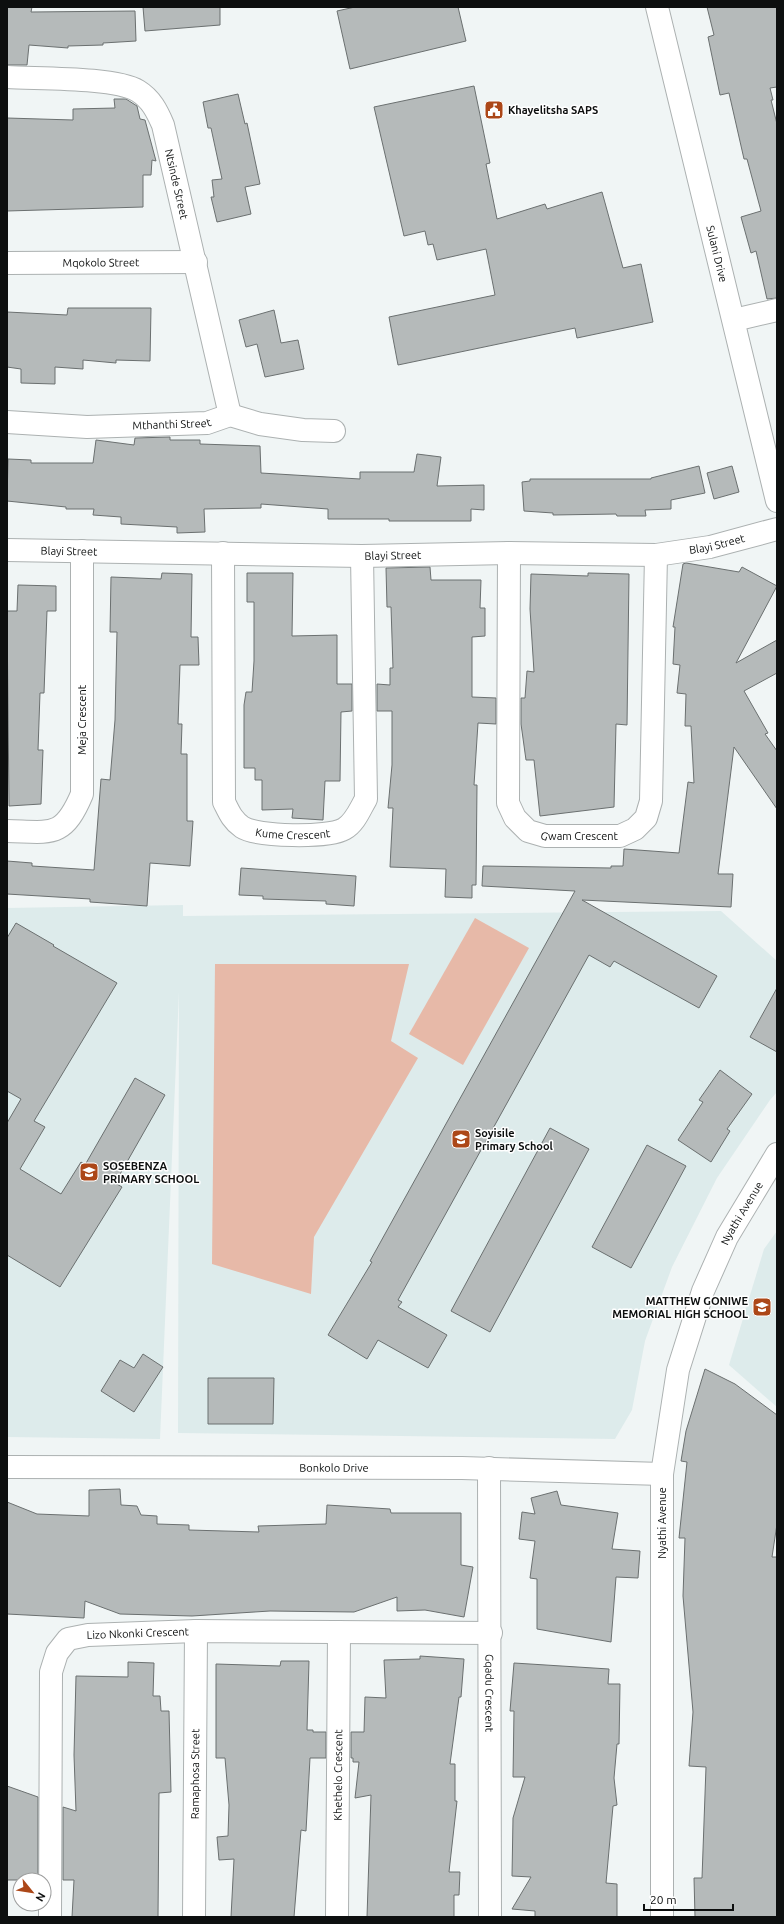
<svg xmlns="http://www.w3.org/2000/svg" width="784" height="1924" viewBox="0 0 784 1924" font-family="Ubuntu,sans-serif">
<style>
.built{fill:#ddebeb}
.green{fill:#e7b9a8}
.building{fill:#b5baba;stroke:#6b7070}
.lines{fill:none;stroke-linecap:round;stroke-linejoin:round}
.minor-casing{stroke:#acb1b1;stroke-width:24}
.minor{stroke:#fff;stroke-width:22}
.labels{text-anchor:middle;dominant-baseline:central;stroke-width:3;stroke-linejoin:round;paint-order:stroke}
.poi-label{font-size:11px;font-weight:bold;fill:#0d0f0f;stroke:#fff;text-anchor:start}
.street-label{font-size:11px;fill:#0d0f0f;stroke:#fff}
</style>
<rect width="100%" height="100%" fill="#f0f5f5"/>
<g class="built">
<path d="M183 905V916L721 911 777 961V1092L770 1100 717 1178 672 1267 645 1341 632 1410 615 1439 178 1433 179 992 160 1439 7 1437V908Z"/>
<path d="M777 1231V1407L729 1365 764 1249Z"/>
</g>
<g class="green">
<path d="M475 918 529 948 463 1065 409 1034Z"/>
<path d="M215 964H409L391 1041 418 1058 314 1237 311 1294 212 1264Z"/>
</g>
<g class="building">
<path d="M7 7H32L31 12 135 11 136 41 103 43V45L68 46V48L29 45 27 65H7Z"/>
<path d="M143 7H220V25L145 31Z"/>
<path d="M355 7H458L466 41 350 69 337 11Z"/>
<path d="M707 7H777V87L770 88 773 100H771L777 124V298L767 299 756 251 751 253 741 217 761 211 747 159H744L729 93 720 95 708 37 714 35Z"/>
<path d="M474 86 490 163 486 164 497 219 545 204 547 209 602 192 623 268 641 264 653 322 577 338 575 328 398 365 389 317 495 295 486 249 437 260 433 244 428 245 425 231 404 236 374 107Z"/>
<path d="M238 94 245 124 247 123 260 184 245 187 251 214 217 222 211 197H214L212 180 222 179 211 128H208L203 102Z"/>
<path d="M114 99H126L137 106 140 119 145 120 156 161 152 160 151 175H143V207L7 211V118L73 120V109L115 108Z"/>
<path d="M68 308H151L150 361 116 360V363L83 360V369L55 367V384L21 383V369L7 367V312L67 315Z"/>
<path d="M274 310 281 343 298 340 304 369 265 377 257 344 246 347 239 320Z"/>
<path d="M170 437V440H200V444L260 446 261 473 360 479V472H414L417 454 441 457 437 486 484 485V510L471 509V521H389V519H328V509L261 504V508L204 509 205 532 177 533V527L121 524V517L93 515 94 509H66V507L7 501 8 459 31 460V463H93L96 440 134 445 135 438Z"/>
<path d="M699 466 705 493 671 500V509L645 510 646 516H617L616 514 553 515V513L524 511 522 482 530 481V479H651V478Z"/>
<path d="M732 466 739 492 714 499 707 473Z"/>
<path d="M686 563 739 572 742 567 777 586 736 663 777 640V673L744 691 768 733 765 734 777 751V809L734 747 718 874H733L731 907 582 900 717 976 699 1008 614 961 610 967 589 955 398 1300 402 1302 398 1307 447 1335 428 1368 378 1340 367 1359 328 1335 372 1262 370 1261 575 891 482 886 483 866 611 868V866H623L624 849 679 853 688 782 694 783 691 726H685L686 694 677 693 680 665 673 664 675 627H673L683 564Z"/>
<path d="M430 567 431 580H481L480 608H485V636L472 637V697L496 698V724L478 723 474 785H477L476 885H472V898L445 897 446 869 390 867 393 808H388L392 765V711H377V684L390 685V668H393L391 607H387L386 568Z"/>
<path d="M162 573 192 574 191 637H198L199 665H180L178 724H182L181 754H187V821H193L190 866 150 863 147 906 90 902V899L7 894V861L32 863V866L94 870 101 779 110 780 115 720 117 632H110L111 577 161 579Z"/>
<path d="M247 573H293L292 636 337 635V684H352V711L341 712 340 781H325L323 820 292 818 293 809 262 810V780H255V768H244V705L246 692H252L254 661V602H247Z"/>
<path d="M588 573 629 574 627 725 616 724 614 807 540 816 534 760H526L521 724V698H525L527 671 534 672 530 609 531 574 588 576Z"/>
<path d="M18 585 56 586V611H47L44 693H40L38 750H43L41 804 9 806 7 611H17Z"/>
<path d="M241 868 356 876 354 906 326 904V901L263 899V896L239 895Z"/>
<path d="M16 923 54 945 53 946 117 983 34 1121 45 1127 20 1169 61 1194 81 1162 85 1165 135 1078 165 1095 115 1183 122 1187 60 1287 7 1255V1123L21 1099 7 1091V938Z"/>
<path d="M777 988V1052L750 1037Z"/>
<path d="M720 1070 752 1094 727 1129 730 1131 711 1162 678 1140 703 1102 699 1100Z"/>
<path d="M550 1128 589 1149 490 1332 451 1311Z"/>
<path d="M647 1145 686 1166 631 1268 592 1247Z"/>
<path d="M143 1354 163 1367 134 1412 101 1391 120 1360 134 1368Z"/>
<path d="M705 1369 735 1384 777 1415V1524L772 1557H777V1917H695L694 1878H702L706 1767 689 1766 693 1712 683 1596 685 1538H679L687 1462 681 1461 686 1431Z"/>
<path d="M208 1378H274L273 1424H208Z"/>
<path d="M120 1489 121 1505 137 1506 141 1515 157 1516V1524L189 1525V1530L259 1532 258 1526 326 1524 327 1505 390 1509 391 1513H461V1565L473 1567 464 1617 425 1610 397 1611V1597L354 1612 270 1611 192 1616 120 1614 85 1601 84 1618 7 1614V1502L37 1514 89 1516V1490Z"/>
<path d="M557 1491 561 1505 618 1513 612 1549 640 1551 638 1578 616 1577 611 1642 537 1629V1579L530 1578 535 1541 519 1539 522 1512 535 1514 531 1498Z"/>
<path d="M420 1656 464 1659 461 1697H459L450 1764H455V1801H457L449 1872H460L459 1895H454V1917H367L371 1795 355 1798 359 1762H353V1758H351V1732H364L365 1697 386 1698 384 1660 420 1659Z"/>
<path d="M281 1661H309L307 1730H313V1732H326V1758H310L306 1831 301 1830 294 1917H231L234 1859 219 1860 217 1837 228 1836 229 1805 225 1758H216V1664L280 1666Z"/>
<path d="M128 1662 154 1663 153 1696H160L161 1711H169L171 1792 159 1793 158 1917H72L74 1880H63V1807L76 1811 74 1755 76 1676 128 1677Z"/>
<path d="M514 1663 609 1669 608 1684H620L619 1744H617L614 1778 617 1805 613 1806 606 1883 617 1884V1917H535V1911L512 1909 531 1877 512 1876 513 1818 525 1777H513L514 1711H510Z"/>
<path d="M7 1786 38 1797V1880H7Z"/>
</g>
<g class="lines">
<g class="minor-casing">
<g id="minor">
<path id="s1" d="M657 7 777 501"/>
<path id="s2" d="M7 77C37 79 115 77 138 91 151 99 157 111 163 125L230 415"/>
<path id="s3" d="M7 263 196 262"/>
<path d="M734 320 777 310"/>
<path id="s4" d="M7 422 87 427 207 423 230 415 260 424 303 430 334 431"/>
<path id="s5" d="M7 550 362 556 509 553 656 555 710 547 777 529"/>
<path id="s6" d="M223 553 224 802C229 812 232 820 242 827 257 837 328 838 344 829 355 823 360 809 366 799L362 556"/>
<path id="s7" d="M509 553 508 803 515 818 528 831 545 836H620L635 829 646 818 651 801 656 555"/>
<path d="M7 831C51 832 63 839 82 794V551"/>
<path id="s8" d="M7 1467 462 1468 662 1474"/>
<path id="s9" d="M489 1468 490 1917"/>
<path id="s10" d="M50 1917 51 1672 57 1653 68 1639 88 1635 196 1631 491 1633"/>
<path id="s11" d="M194 1917 196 1631"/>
<path id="s12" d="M337 1917 339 1632"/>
<path id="s13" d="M662 1917V1474L678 1370 703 1291 727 1237 777 1154"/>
</g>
</g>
<use href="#minor" class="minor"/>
</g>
<defs>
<g id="civic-square" transform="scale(1)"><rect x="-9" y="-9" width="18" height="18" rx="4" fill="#ac4718" stroke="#fff"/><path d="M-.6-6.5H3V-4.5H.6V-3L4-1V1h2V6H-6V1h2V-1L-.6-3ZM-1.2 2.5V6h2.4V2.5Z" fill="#fff"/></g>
<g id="school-square" transform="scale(1)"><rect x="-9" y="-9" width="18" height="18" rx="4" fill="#ac4718" stroke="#fff"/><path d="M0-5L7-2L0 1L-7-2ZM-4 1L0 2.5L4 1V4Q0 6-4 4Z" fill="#fff"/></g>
</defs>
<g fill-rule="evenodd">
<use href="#civic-square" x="494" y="110"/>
<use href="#school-square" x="461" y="1139"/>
<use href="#school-square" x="89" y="1172"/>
<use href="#school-square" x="762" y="1307"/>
</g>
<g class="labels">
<g class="poi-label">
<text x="508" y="110">Khayelitsha SAPS</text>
<text x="475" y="1133">Soyisile<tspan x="475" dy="13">Primary School</tspan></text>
<text x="103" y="1166">SOSEBENZA<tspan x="103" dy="13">PRIMARY SCHOOL</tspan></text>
<text x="748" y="1301" text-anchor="end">MATTHEW GONIWE<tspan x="748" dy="13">MEMORIAL HIGH SCHOOL</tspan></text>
</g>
<g class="street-label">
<text stroke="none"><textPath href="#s2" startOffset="236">Ntsinde Street</textPath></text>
<text stroke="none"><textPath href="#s1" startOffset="254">Sulani Drive</textPath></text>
<text stroke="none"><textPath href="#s3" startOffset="94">Mqokolo Street</textPath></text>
<text stroke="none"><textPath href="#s4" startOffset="165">Mthanthi Street</textPath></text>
<text stroke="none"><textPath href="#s5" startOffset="711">Blayi Street</textPath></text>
<text stroke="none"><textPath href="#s5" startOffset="62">Blayi Street</textPath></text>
<text stroke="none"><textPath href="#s5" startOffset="386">Blayi Street</textPath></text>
<text transform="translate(82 720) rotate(-90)">Meja Crescent</text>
<text stroke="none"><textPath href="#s6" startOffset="332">Kume Crescent</textPath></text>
<text stroke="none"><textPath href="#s7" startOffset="337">Gwam Crescent</textPath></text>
<text stroke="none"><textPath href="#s13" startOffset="718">Nyathi Avenue</textPath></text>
<text stroke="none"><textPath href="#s8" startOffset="327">Bonkolo Drive</textPath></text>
<text transform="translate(662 1523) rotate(-90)">Nyathi Avenue</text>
<text stroke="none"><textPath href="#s10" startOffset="353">Lizo Nkonki Crescent</textPath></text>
<text stroke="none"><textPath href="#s9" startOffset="225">Gqadu Crescent</textPath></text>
<text stroke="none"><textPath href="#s11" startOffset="143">Ramaphosa Street</textPath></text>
<text stroke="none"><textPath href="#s12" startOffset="142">Khethelo Crescent</textPath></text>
</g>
</g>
<rect width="784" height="1924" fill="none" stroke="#0d0f0f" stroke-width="16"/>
<g transform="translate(32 1892) rotate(120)"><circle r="19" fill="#ffffff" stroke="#9e9f9f"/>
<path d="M0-3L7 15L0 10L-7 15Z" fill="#ac4718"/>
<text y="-6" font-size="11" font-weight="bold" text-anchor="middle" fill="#0d0f0f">N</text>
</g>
<path d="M644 1904v6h89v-6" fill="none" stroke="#0d0f0f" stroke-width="2"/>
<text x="650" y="1904" font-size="12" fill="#0d0f0f" stroke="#ffffff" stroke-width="3" paint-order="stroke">20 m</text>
</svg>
